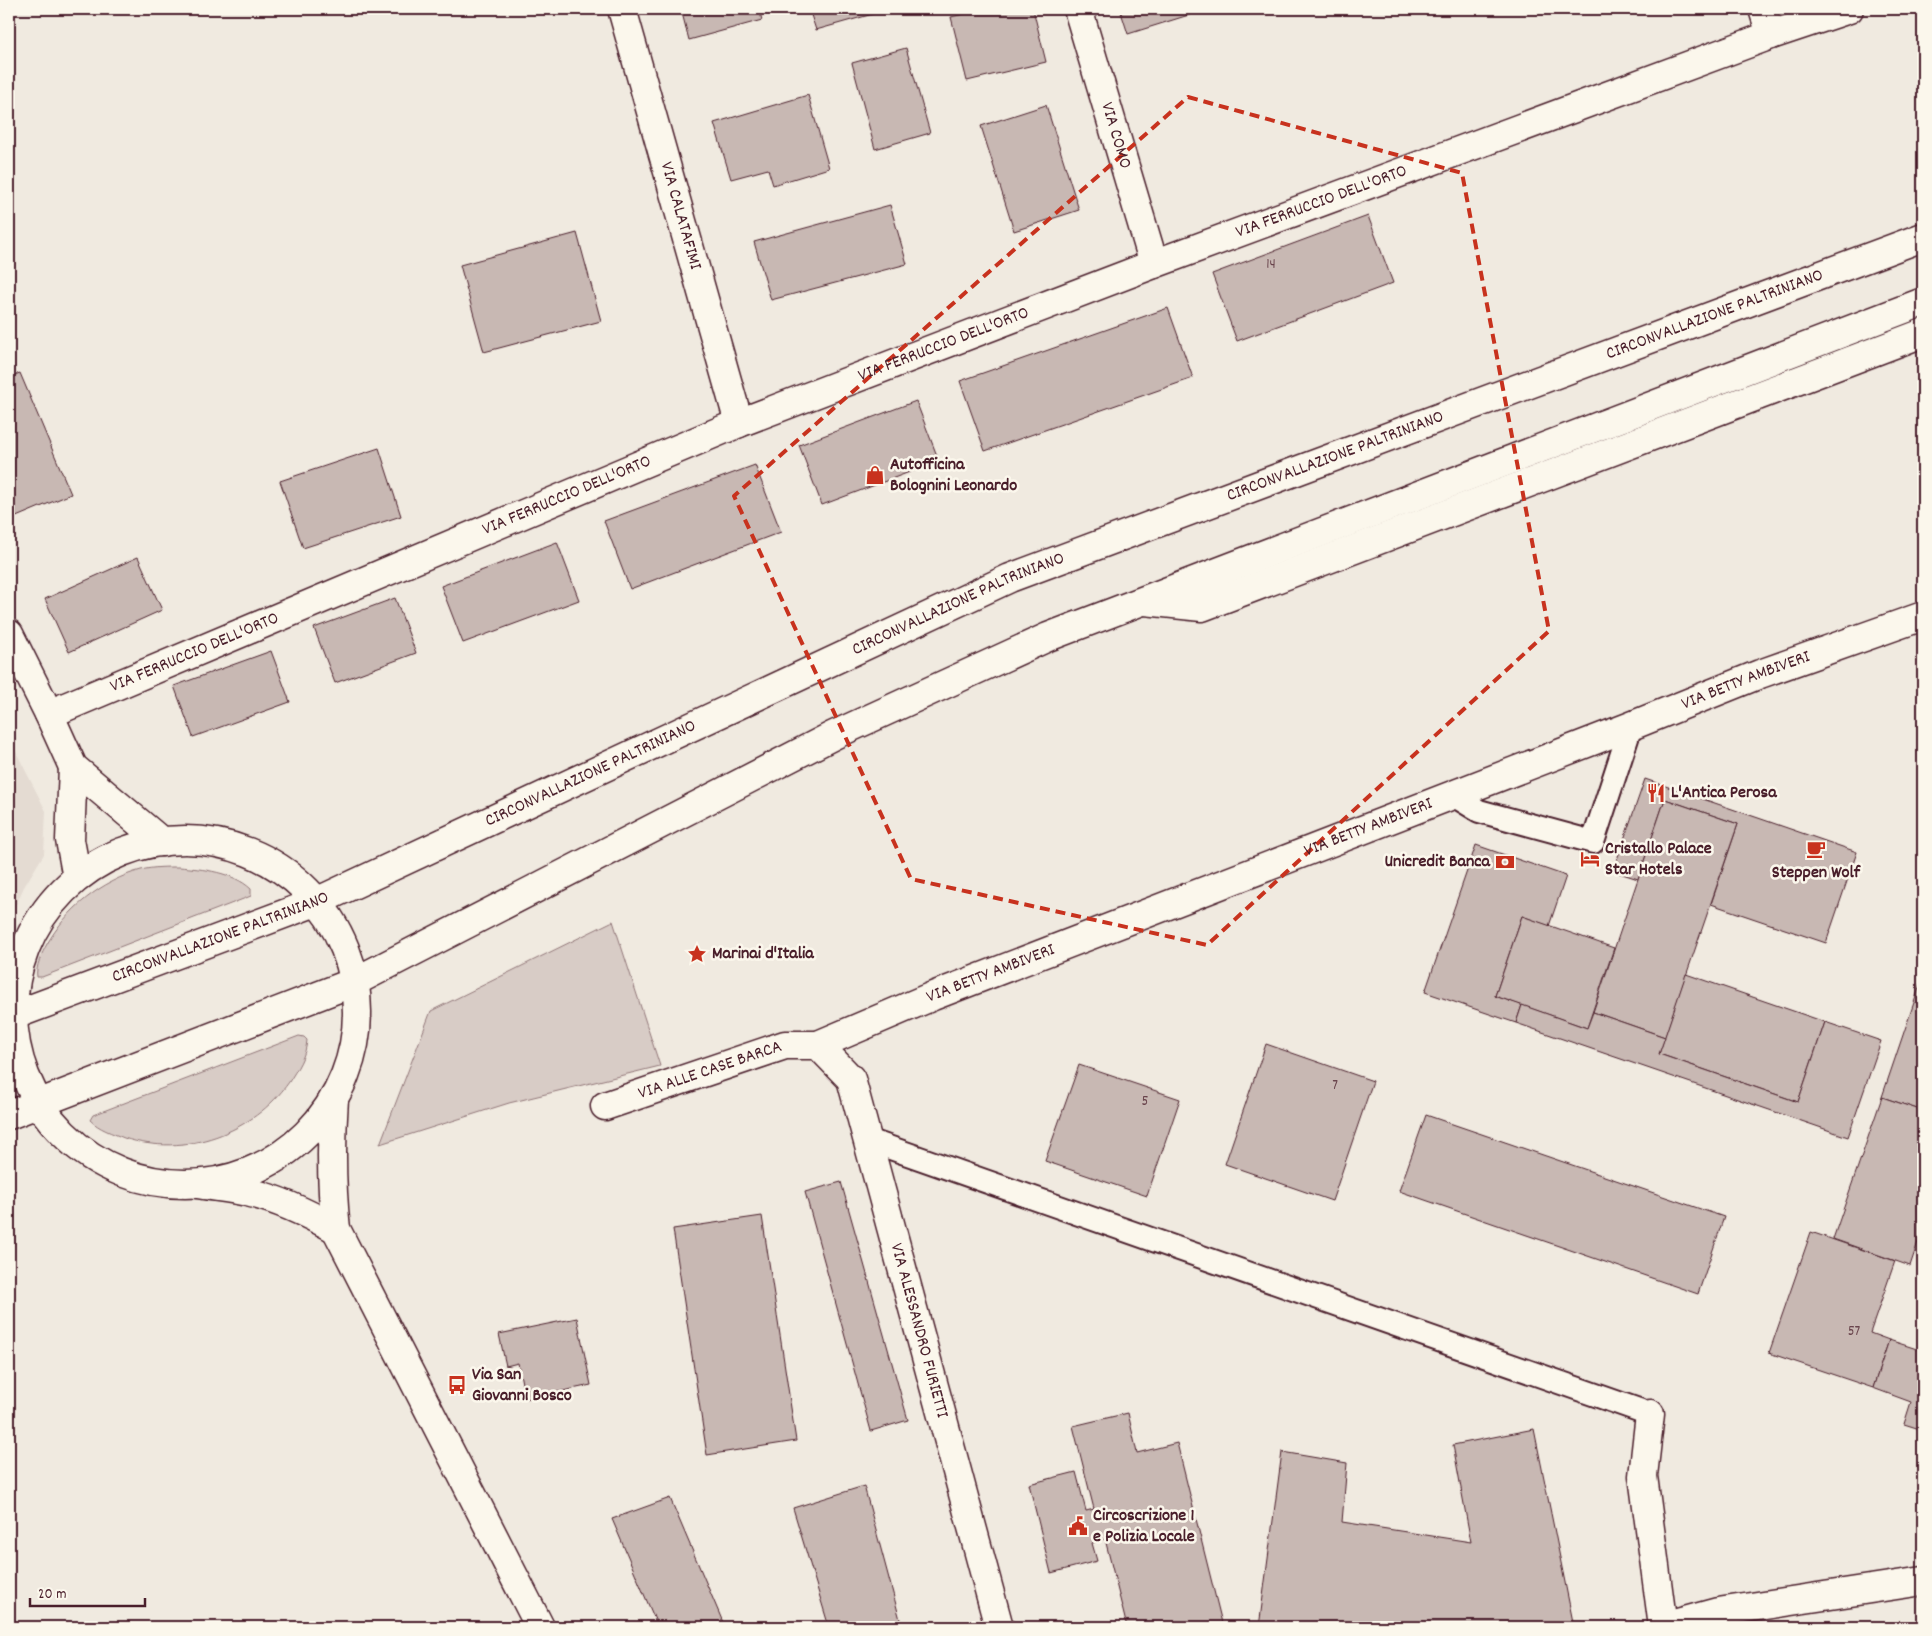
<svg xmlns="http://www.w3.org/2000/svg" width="1932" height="1636" viewBox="0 0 1932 1636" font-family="Dekko,sans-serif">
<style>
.built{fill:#e4dbd2}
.green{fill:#d8ccc6;stroke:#917678}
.building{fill:#c8b8b3;stroke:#4a1f2b}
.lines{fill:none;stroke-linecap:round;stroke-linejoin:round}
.lane-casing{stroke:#4a1f2b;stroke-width:26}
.street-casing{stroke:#4a1f2b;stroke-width:31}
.secondary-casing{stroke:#4a1f2b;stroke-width:31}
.primary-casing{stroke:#4a1f2b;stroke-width:31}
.highway-casing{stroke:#4a1f2b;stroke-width:31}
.lane{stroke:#fbf7ec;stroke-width:22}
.street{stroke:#fbf7ec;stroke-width:28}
.secondary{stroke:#fbf7ec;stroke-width:28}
.primary{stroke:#fbf7ec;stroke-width:28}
.highway{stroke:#fbf7ec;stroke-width:28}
.marked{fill:none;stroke:#c8321e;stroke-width:4;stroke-dasharray:10 6;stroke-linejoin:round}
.labels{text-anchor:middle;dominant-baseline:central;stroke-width:5;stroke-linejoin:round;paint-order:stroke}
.number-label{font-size:15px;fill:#6a454d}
.street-label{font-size:18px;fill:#4a1f2b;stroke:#fbf7ec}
.poi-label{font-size:18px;font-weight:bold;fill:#4a1f2b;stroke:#fbf7ec;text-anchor:start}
</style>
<rect width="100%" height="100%" fill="#f0eae0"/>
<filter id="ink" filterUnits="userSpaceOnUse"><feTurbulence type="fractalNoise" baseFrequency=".02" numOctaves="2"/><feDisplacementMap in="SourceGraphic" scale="10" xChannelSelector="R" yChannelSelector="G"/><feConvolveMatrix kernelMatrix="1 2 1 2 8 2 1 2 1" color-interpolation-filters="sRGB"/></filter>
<g filter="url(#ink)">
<path class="built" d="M9 738 46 811 44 854 24 887 9 920Z"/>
<g class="green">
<path d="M179 867C203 869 233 872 251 889V896L42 977H37C35 967 42 953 47 944 67 909 101 881 141 870 153 867 167 867 179 867Z"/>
<path d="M613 921 660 1066 509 1103 380 1144 431 1011Z"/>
<path d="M299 1036 304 1037 307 1040C306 1056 297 1069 289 1082 253 1133 185 1158 124 1138 112 1133 99 1129 90 1120L93 1115Z"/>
</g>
<g class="building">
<path d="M681 9H759L762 20 689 40Z"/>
<path d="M809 9H887V10L816 30Z"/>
<path d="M984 9H1033L1046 62 967 81 951 17Z"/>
<path d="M1120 9H1208L1128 34Z"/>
<path d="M906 48 930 133 875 149 852 63Z"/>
<path d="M808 95 829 168 773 185 768 169 731 179 714 123Z"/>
<path d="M1046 105 1079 210 1014 231 981 126Z"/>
<path d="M890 205 907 264 771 300 754 242Z"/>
<path d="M1368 216 1393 283 1237 341 1212 274Z"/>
<path d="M577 233 601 321 484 352 460 265Z"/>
<path d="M1168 308 1193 378 985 451 960 381Z"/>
<path d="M20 373 71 494 9 520V377Z"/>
<path d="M916 401 939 461 822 505 799 445Z"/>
<path d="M379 448 401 516 303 548 280 481Z"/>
<path d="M755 465 781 532 630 589 604 521Z"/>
<path d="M557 542 579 600 463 643 441 586Z"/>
<path d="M138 557 162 610 69 652 45 599Z"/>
<path d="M395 598 416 653 335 683 314 628Z"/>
<path d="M271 651 290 702 193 737 174 686Z"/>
<path d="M1645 779 1857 852 1826 943 1711 904 1738 824 1665 799 1638 879 1613 871Z"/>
<path d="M1665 799 1738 824 1665 1037 1593 1012Z"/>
<path d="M1476 845 1566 876 1549 926 1522 916 1495 996 1522 1005 1516 1023 1425 992Z"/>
<path d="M1522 916 1614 948 1587 1028 1495 996Z"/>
<path d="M1686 974 1825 1022 1798 1102 1659 1054Z"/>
<path d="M1923 976V1111L1882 1097Z"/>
<path d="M1522 1005 1587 1028 1593 1012 1665 1037 1659 1054 1798 1102 1825 1022 1881 1041 1848 1137 1516 1023Z"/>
<path d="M1266 1044 1373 1081 1332 1201 1225 1164Z"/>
<path d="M1079 1065 1180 1099 1147 1196 1045 1161Z"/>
<path d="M1882 1097 1923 1111V1227L1910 1266 1833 1239Z"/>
<path d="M1426 1115 1724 1217 1698 1294 1399 1191Z"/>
<path d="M841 1182 908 1420 871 1431 805 1192Z"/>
<path d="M762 1216 796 1441 707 1455 673 1229Z"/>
<path d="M1811 1232 1895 1261 1870 1333 1889 1340 1873 1388 1769 1353Z"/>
<path d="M577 1318 591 1385 525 1399 518 1363 506 1366 499 1334Z"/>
<path d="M1889 1340 1923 1351V1430L1904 1424 1911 1402 1873 1388Z"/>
<path d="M1128 1413 1137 1453 1177 1443 1223 1627H1127L1105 1539 1092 1543 1097 1561 1051 1573 1029 1484 1076 1472 1086 1511 1094 1509 1073 1426Z"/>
<path d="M1534 1429 1574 1627H1259L1282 1452 1347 1463 1342 1522 1471 1542 1453 1445Z"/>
<path d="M864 1486 902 1627H829L793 1508Z"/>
<path d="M670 1498 725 1627H658L612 1519Z"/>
</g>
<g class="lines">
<g class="lane-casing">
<g id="lane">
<path d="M1453 795 1479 811 1593 842 1631 726"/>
<path d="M868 1140 1650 1414"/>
</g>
</g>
<g class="street-casing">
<g id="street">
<path id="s1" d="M622 9 739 423"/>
<path id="s2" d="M1078 9 1154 264"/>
<path d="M1763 9 1771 35"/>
<path id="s3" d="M49 714 739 423 1154 264 1771 35 1849 9"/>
<path id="s4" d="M818 1045 851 1079 999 1627"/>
<path d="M334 1098C331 1142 331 1185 336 1229L540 1627"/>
<path id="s5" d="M605 1106 785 1045H818L933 996 1631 726 1760 674 1923 616"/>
<path d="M197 1184C215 1187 234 1188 251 1193 281 1200 309 1214 336 1229"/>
<path d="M1650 1414 1643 1476 1663 1627"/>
<path d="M1663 1627 1718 1612 1923 1581"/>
</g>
</g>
<g class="secondary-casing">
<g id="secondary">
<path d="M9 634 49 714 73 767 162 842"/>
<path d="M73 767 70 840 77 878"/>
</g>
</g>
<g class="primary-casing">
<circle id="primary" cx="185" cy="1012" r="172"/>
</g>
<g class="highway-casing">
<g id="highway">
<path d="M1145 601 1202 607 1923 333"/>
<path id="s6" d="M9 1017 316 902 1010 578 1923 237"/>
<path d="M9 1115 354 982 834 735 1048 637 1923 302"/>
</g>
</g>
<use href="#lane" class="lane"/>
<use href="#street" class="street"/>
<use href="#secondary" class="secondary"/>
<use href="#primary" class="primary"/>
<use href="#highway" class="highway"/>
</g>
</g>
<path class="marked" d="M1188 97 1462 173 1549 631 1207 945 911 879 734 496Z"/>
<defs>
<g id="shop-bare" transform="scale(1.5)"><path d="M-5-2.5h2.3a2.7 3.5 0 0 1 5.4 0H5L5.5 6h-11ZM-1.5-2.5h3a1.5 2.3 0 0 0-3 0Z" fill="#c8321e" stroke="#fbf7ec" stroke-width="2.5" paint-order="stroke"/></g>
<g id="restaurant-bare" transform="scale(1.5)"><path d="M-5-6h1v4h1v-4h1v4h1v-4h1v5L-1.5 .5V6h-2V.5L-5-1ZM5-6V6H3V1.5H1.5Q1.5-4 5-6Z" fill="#c8321e" stroke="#fbf7ec" stroke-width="2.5" paint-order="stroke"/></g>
<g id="cafe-bare" transform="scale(1.5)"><path d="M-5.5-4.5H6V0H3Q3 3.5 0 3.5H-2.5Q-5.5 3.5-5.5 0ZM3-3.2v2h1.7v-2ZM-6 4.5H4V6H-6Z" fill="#c8321e" stroke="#fbf7ec" stroke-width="2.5" paint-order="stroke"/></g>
<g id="hotel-bare" transform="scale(1.5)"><path d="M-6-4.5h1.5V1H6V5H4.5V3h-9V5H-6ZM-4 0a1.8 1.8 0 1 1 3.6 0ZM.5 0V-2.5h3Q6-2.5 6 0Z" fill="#c8321e" stroke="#fbf7ec" stroke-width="2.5" paint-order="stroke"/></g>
<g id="bank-bare" transform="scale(1.5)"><path d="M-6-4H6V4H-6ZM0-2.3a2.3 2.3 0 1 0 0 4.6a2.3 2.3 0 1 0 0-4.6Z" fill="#c8321e" stroke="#fbf7ec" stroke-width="2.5" paint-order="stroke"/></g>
<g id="sight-bare" transform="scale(1.5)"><path d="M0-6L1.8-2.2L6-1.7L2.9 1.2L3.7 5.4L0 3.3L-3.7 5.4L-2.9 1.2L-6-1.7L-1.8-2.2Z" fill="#c8321e" stroke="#fbf7ec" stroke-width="2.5" paint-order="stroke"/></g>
<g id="bus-bare" transform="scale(1.5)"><path d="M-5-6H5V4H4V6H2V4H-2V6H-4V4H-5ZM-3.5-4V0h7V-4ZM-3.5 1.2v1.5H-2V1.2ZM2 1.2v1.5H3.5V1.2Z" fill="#c8321e" stroke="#fbf7ec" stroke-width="2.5" paint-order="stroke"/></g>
<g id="civic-bare" transform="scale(1.5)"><path d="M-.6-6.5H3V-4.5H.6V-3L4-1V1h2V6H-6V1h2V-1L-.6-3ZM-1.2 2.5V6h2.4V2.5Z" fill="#c8321e" stroke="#fbf7ec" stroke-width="2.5" paint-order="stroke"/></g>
</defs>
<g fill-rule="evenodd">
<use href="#shop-bare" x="875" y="475"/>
<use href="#restaurant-bare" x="1656" y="793"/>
<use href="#cafe-bare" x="1816" y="849"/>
<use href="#hotel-bare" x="1590" y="859"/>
<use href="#bank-bare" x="1505" y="862"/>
<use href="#sight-bare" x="697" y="954"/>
<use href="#bus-bare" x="457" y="1385"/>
<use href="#civic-bare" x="1078" y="1526"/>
</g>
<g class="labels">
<g class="number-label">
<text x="1271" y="265">14</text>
<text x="1335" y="1086">7</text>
<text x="1145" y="1102">5</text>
<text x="1854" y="1332">57</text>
</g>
<g class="street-label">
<text stroke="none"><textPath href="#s2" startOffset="132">VIA COMO</textPath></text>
<text stroke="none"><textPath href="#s3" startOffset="1372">VIA FERRUCCIO DELL'ORTO</textPath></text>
<text stroke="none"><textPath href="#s1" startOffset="215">VIA CALATAFIMI</textPath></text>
<text stroke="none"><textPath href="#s6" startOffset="1846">CIRCONVALLAZIONE PALTRINIANO</textPath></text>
<text stroke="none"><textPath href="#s3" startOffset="968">VIA FERRUCCIO DELL'ORTO</textPath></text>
<text stroke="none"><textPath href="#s6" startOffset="1441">CIRCONVALLAZIONE PALTRINIANO</textPath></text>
<text stroke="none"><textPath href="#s3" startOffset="562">VIA FERRUCCIO DELL'ORTO</textPath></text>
<text stroke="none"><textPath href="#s6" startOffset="1036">CIRCONVALLAZIONE PALTRINIANO</textPath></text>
<text stroke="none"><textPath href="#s3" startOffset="158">VIA FERRUCCIO DELL'ORTO</textPath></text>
<text stroke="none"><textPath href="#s5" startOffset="1220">VIA BETTY AMBIVERI</textPath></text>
<text stroke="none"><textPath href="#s6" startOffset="631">CIRCONVALLAZIONE PALTRINIANO</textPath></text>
<text stroke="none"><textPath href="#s5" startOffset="815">VIA BETTY AMBIVERI</textPath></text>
<text stroke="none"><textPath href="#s6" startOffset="226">CIRCONVALLAZIONE PALTRINIANO</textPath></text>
<text stroke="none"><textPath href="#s5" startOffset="410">VIA BETTY AMBIVERI</textPath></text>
<text stroke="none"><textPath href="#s5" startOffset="111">VIA ALLE CASE BARCA</textPath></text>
<text stroke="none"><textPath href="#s4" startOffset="308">VIA ALESSANDRO FURIETTI</textPath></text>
</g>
<g class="poi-label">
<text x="890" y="465">Autofficina<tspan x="890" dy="21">Bolognini Leonardo</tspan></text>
<text x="1671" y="793">L'Antica Perosa</text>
<text x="1605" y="849">Cristallo Palace<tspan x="1605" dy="21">Star Hotels</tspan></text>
<text x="1490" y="862" text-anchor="end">Unicredit Banca</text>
<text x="1816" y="873" text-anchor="middle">Steppen Wolf</text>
<text x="712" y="954">Marinai d'Italia</text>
<text x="472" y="1375">Via San<tspan x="472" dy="21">Giovanni Bosco</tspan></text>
<text x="1093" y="1516">Circoscrizione 1<tspan x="1093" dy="21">e Polizia Locale</tspan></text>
</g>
</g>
<rect width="1932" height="1636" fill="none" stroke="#fbf7ec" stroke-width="30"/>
<rect x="15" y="15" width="1902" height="1606" fill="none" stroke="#4a1f2b" stroke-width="2" filter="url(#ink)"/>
<path d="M30 1598v8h115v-8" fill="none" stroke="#4a1f2b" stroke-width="2.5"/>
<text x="38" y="1598" font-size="15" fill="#4a1f2b" stroke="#fbf7ec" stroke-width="4" paint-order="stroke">20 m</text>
</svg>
